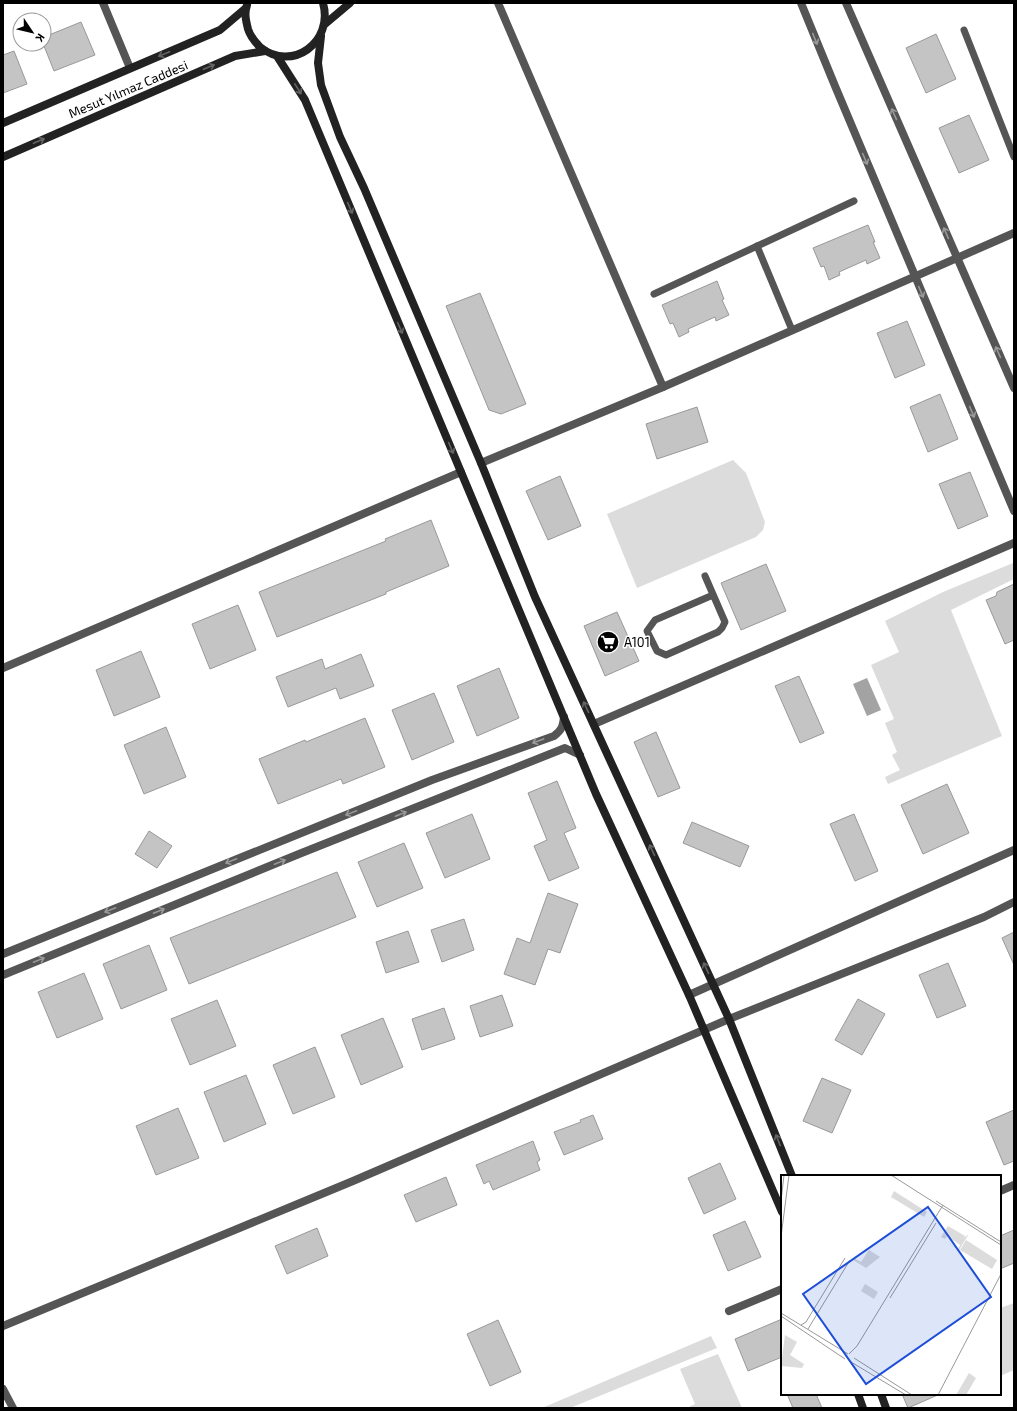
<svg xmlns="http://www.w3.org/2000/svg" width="1017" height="1411" viewBox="0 0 1017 1411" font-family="'Exo 2',sans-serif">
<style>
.green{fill:#dcdcdc}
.water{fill:#a3a3a3}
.building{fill:#c4c4c4;stroke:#999}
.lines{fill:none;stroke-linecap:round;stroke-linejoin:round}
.service{stroke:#555;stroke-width:7}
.minor{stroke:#555;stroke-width:8}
.tertiary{stroke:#555;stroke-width:8}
.secondary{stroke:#222;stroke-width:8}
.oneway{stroke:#999}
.oneway2{stroke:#646464}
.labels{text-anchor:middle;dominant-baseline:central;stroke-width:3;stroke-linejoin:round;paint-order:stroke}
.street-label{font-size:13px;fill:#000;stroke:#fff}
.poi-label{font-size:13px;fill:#000;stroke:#fff;text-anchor:start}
.inset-road{fill:none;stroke:#999;stroke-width:1}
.view{fill:#1d4ed8;fill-opacity:0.15;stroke:#1d4ed8;stroke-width:2}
.inset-edge{fill:none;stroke:#000;stroke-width:2}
</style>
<rect width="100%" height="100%" fill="#fff"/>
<g class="green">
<path d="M733 460 746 473 765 522 763 530 756 537 637 588 607 514Z"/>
<path d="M1013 563 1014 579 951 610 1002 736 888 784 885 777 900 770 892 755 897 752 885 723 894 719 871 665 899 652 885 621 943 592Z"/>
<path d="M1014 1303V1370L1000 1376V1308Z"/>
<path d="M711 1336 717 1348 570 1408H542Z"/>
<path d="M718 1354 742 1408H687L695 1404 680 1369Z"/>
</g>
<path class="water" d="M867 678 881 710 867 716 853 684Z"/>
<g class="building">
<path d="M81 22 95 55 54 71 44 46V37Z"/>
<path d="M936 34 956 79 926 93 906 48Z"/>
<path d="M14 51 27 84 3 93V55Z"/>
<path d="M969 115 989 160 959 173 939 128Z"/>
<path d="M868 225 875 242H873L880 258 867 264 866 260 839 272 840 275 829 280 824 266 821 267 813 248Z"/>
<path d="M717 281 724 299 722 300 729 315 716 321 715 317 688 329 689 332 679 337 673 323 670 324 662 305Z"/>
<path d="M480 293 526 404 501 414 489 410 446 306Z"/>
<path d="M907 321 925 365 895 378 877 333Z"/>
<path d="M940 394 958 439 928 452 910 407Z"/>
<path d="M697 407 708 442 657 459 646 424Z"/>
<path d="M970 472 988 516 958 529 939 484Z"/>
<path d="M560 476 581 526 548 540 526 491Z"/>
<path d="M431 520 449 566 386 592V594L277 637 259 592 386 541 385 539Z"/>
<path d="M766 564 786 611 741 630 721 583Z"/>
<path d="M1014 584V640L1005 644 986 600 996 596 997 592Z"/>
<path d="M238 605 256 650 210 669 192 624Z"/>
<path d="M617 612 639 661 605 676 584 626Z"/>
<path d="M141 651 160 697 114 716 96 670Z"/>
<path d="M361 654 374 686 340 699 336 688 288 707 276 677 322 659 325 669Z"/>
<path d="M499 668 519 718 477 736 457 686Z"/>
<path d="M799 676 824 733 800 743 775 686Z"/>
<path d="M434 693 454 742 412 760 392 710Z"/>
<path d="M365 718 385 767 343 784 341 779 278 804 259 759 305 740 306 742Z"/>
<path d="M166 727 186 777 144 794 124 745Z"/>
<path d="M656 732 680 788 658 797 634 742Z"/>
<path d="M557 781 576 828 564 833 579 868 549 881 534 846 547 840 528 793Z"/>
<path d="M947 784 969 833 923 854 901 805Z"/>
<path d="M472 814 490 859 445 878 426 833Z"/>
<path d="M854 814 878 871 855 881 830 824Z"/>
<path d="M692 822 749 846 740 867 683 843Z"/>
<path d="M149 831 172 846 157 868 135 854Z"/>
<path d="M404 843 423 888 377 907 358 862Z"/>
<path d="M337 872 356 917 189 984 170 938Z"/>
<path d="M548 893 578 904 560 953 548 949 535 985 504 974 517 938 530 943Z"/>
<path d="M464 919 474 950 442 962 431 930Z"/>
<path d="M408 931 419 962 386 973 376 942Z"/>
<path d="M1014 932V965L1002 938Z"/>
<path d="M149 945 167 990 121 1009 103 964Z"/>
<path d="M948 963 966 1006 937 1018 919 975Z"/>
<path d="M84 973 103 1019 57 1038 38 992Z"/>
<path d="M502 995 513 1026 480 1037 470 1006Z"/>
<path d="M858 999 885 1014 862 1055 835 1040Z"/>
<path d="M217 1000 236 1046 190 1065 171 1019Z"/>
<path d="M444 1008 455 1039 422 1050 412 1019Z"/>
<path d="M383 1018 403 1067 361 1085 341 1035Z"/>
<path d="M315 1047 335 1097 293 1114 273 1065Z"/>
<path d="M246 1075 266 1124 224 1142 204 1092Z"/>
<path d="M822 1078 851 1090 832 1133 803 1121Z"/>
<path d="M178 1108 199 1158 156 1175 136 1126Z"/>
<path d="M1014 1110V1161L1004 1165 986 1122Z"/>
<path d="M593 1115 603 1139 564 1155 554 1132 581 1122 580 1120Z"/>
<path d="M533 1141 540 1160 537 1162 540 1170 493 1190 489 1181 484 1184 476 1165Z"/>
<path d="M720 1163 736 1199 704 1214 688 1178Z"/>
<path d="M446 1177 457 1205 416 1222 404 1195Z"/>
<path d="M745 1221 761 1257 728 1271 713 1235Z"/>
<path d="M317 1228 328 1256 287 1274 275 1246Z"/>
<path d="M1014 1230V1263L1000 1269V1236Z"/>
<path d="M782 1319V1357L748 1371 735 1339Z"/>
<path d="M498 1320 521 1372 490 1386 467 1334Z"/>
<path d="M787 1394H816L822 1408H793Z"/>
<path d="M902 1394H940L908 1408Z"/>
</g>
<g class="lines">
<g class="service">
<path d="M964 30 1014 157"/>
<path d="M757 246 792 330"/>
<path d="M654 294 854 201"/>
<path d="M705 576 725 622 722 628 718 632 666 655 657 651 647 631 655 620 713 595"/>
</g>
<g class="minor">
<path d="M103 3 130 68"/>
<path d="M498 3 663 387"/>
<path d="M481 463 663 387 1014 233"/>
<path d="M3 668 461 472"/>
<path d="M594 724 1014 543"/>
<path d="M3 954 432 780 554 736C562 730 563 726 564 717"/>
<path d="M3 975 299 854 565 748 580 755"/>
<path d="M689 995 1014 850"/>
<path d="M1000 1191 1014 1185"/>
<path d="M729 1311 782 1289"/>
<path d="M3 1326 353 1181 729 1019 984 917 1014 902"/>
</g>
<g class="tertiary">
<path d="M801 3 835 86 1014 511"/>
<path d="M846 3 1014 388"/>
<path d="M3 1389 13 1408"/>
</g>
<g class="secondary">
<path d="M247 5C244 13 246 21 248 29 250 36 255 42 260 47 292 73 334 42 323 3"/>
<path d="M325 24 350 3"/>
<path d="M321 36 318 63 321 85 340 137 364 188 481 463 535 597 729 1019 792 1176"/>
<path d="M277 56 305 100 596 794 689 995 782 1212"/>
<path d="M3 123 220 30 246 8"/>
<path d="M3 157 235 56 265 51"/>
<path d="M858 1394 863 1408"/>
<path d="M881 1394 886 1408"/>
</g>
</g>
<defs><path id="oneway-shaft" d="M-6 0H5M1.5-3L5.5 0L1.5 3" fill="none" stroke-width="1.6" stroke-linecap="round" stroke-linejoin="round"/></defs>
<g class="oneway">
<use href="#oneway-shaft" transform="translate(815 39) rotate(68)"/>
<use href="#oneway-shaft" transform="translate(894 114) rotate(-114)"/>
<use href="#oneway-shaft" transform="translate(865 159) rotate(67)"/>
<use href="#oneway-shaft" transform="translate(946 233) rotate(-114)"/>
<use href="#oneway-shaft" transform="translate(921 292) rotate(67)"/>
<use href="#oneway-shaft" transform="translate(998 352) rotate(-114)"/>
<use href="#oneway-shaft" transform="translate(972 412) rotate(67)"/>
<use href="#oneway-shaft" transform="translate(538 741) rotate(160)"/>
<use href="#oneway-shaft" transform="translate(351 813) rotate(158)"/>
<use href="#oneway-shaft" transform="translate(401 814) rotate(-22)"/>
<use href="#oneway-shaft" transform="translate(231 861) rotate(158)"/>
<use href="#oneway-shaft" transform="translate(280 862) rotate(-22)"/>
<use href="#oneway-shaft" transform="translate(110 910) rotate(158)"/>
<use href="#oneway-shaft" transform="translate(159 911) rotate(-22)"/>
<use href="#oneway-shaft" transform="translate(39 960) rotate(-22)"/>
</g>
<g class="oneway2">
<use href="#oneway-shaft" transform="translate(164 54) rotate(157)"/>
<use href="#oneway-shaft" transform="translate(209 67) rotate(-23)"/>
<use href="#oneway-shaft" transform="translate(298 89) rotate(58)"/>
<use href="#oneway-shaft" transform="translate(39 141) rotate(-23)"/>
<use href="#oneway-shaft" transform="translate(350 208) rotate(67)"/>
<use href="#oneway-shaft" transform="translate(400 328) rotate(67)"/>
<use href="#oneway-shaft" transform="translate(451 448) rotate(67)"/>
<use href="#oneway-shaft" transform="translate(586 707) rotate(-115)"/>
<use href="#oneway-shaft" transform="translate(652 850) rotate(-115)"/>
<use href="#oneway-shaft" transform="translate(706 968) rotate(-115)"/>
<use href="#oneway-shaft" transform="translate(778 1140) rotate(-112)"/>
</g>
<defs>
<g id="supermarket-disc" transform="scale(1.15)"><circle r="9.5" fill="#000" stroke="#fff"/><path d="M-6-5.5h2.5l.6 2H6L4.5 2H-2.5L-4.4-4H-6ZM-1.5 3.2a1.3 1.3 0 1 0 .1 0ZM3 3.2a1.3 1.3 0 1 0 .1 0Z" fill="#fff"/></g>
</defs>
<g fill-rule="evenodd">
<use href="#supermarket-disc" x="608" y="642"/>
</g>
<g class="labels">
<g class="street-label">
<text transform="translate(128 89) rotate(-23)">Mesut Yılmaz Caddesi</text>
</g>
<g class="poi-label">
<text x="624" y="642">A101</text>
</g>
</g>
<g transform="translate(781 1175)">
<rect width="220" height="220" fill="#fff"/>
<path d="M113 16 146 37 143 42 110 22ZM167 51 184 61 183 63 188 59 178 75 159 64 177 74 179 70 166 61 164 64 160 62ZM185 65 216 85 211 94 179 75ZM76 74 73 83 80 87 88 75 99 82 85 93 72 85ZM84 109 97 117 93 124 80 116ZM4 160 16 167 9 180 23 189 21 193 0 191ZM188 198 195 203 185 220H175Z" fill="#dcdcdc"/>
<path class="inset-road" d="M110 0 220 70M0 26 3 0M155 26 220 67M0 62 8 0M109 123 155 48M0 138 67 179M0 141 64 184M20 150 25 147 64 83M27 154 69 85M68 179 76 171 162 30M73 183 131 220M70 187 125 220M157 220 220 99"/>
<path class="view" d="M147 32 210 122 85 209 22 119Z"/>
<rect width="220" height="220" class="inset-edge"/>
</g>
<rect width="1017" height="1411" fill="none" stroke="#000000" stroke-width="8"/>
<g transform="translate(32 32) rotate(125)"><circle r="19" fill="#ffffff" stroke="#999999"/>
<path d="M0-3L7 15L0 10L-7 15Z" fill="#000000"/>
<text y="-6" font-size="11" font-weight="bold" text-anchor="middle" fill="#000000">K</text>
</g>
</svg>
